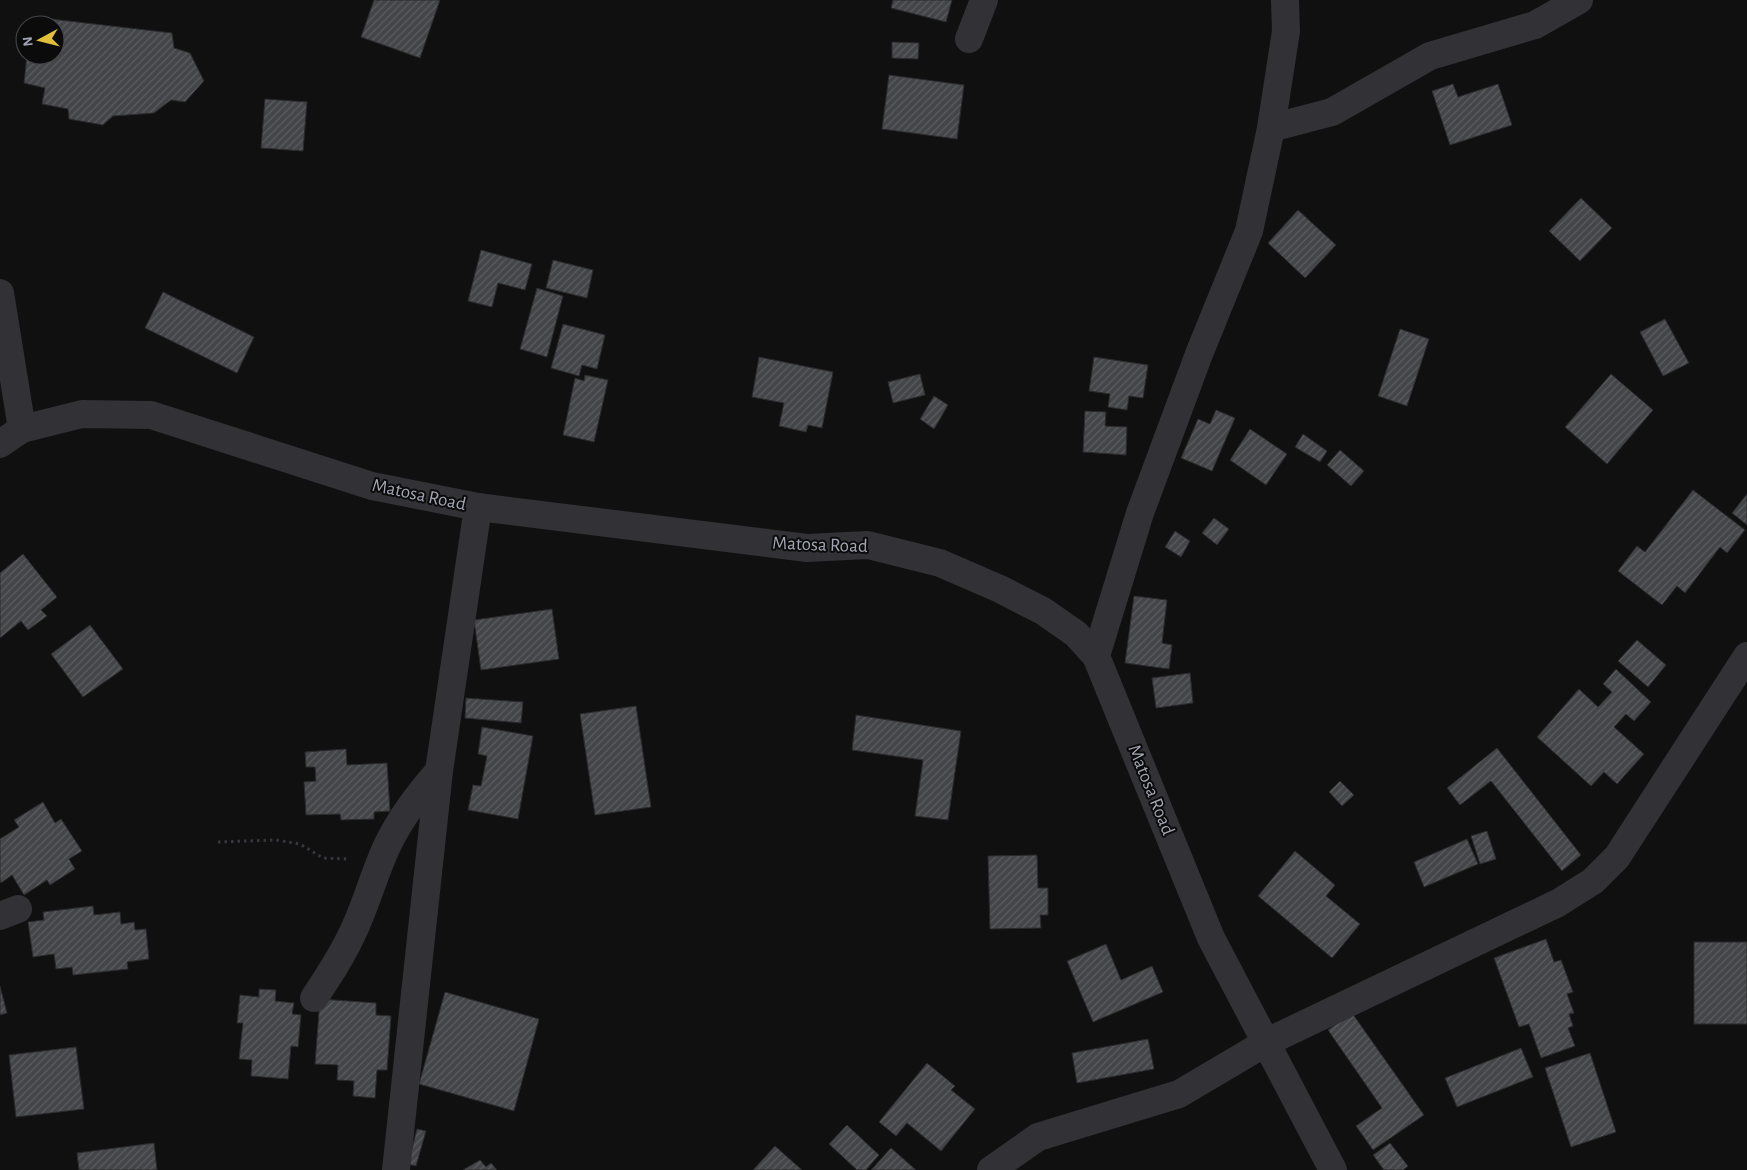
<svg xmlns="http://www.w3.org/2000/svg" width="1747" height="1170" viewBox="0 0 1747 1170" font-family="'Alegreya Sans',sans-serif">
<style>
.building{fill:url(#building-hatch);stroke:#2b2a2d}
.lines{fill:none;stroke-linecap:round;stroke-linejoin:round}
.path{stroke:#37383d;stroke-width:3;stroke-dasharray:2.5 4;stroke-linecap:butt}
.minor{stroke:#313136;stroke-width:28}
.labels{text-anchor:middle;dominant-baseline:central;stroke-width:4;stroke-linejoin:round;paint-order:stroke}
.street-label{font-size:19px;fill:#a2a5b1;stroke:#0b0b0c}
</style>
<defs>
<pattern id="building-hatch" width="6" height="6" patternUnits="userSpaceOnUse" patternTransform="scale(1.25)"><rect width="6" height="6" fill="#444549"/><path d="M-1 1l2-2M0 6l6-6M5 7l2-2" fill="none" stroke="#5c5d61"/></pattern>
</defs>
<rect width="100%" height="100%" fill="#101011"/>
<g class="building">
<path d="M374 0H440L420 58 361 37Z"/>
<path d="M893 0H952L946 22 891 8Z"/>
<path d="M51 19 172 33 174 48 190 53 204 81 185 102 171 100 154 113 113 116 103 125 69 119 68 109 42 104 45 88 24 83 27 55H55V25H50Z"/>
<path d="M892 42 919 43 918 59 892 58Z"/>
<path d="M889 75 964 85 957 139 882 129Z"/>
<path d="M1453 84 1458 97 1498 84 1512 125 1450 145 1432 91Z"/>
<path d="M265 99 307 102 303 151 261 148Z"/>
<path d="M1581 198 1612 228 1580 261 1549 231Z"/>
<path d="M1298 210 1336 245 1305 278 1268 243Z"/>
<path d="M481 250 532 264 525 290 498 283 492 307 468 301Z"/>
<path d="M553 260 593 270 587 298 546 288Z"/>
<path d="M537 288 563 296 547 357 520 349Z"/>
<path d="M163 292 254 337 237 373 145 328Z"/>
<path d="M1665 319 1689 363 1663 376 1640 332Z"/>
<path d="M563 324 605 335 597 369 582 365 579 376 551 368Z"/>
<path d="M1400 329 1429 339 1407 406 1378 396Z"/>
<path d="M759 357 833 372 822 428 808 425 806 432 779 426 784 403 752 397Z"/>
<path d="M1094 357 1148 365 1143 398 1129 396 1127 410 1108 407 1110 394 1089 391Z"/>
<path d="M920 374 925 395 893 403 888 382Z"/>
<path d="M1611 374 1653 410 1607 464 1565 427Z"/>
<path d="M585 375 608 380 594 442 563 435 575 378 584 381Z"/>
<path d="M934 396 948 405 934 429 920 419Z"/>
<path d="M1216 410 1235 418 1212 471 1181 458 1198 419 1210 424Z"/>
<path d="M1085 411 1106 412 1105 426 1127 427 1126 455 1083 452Z"/>
<path d="M1250 429 1287 454 1266 485 1230 460Z"/>
<path d="M1303 434 1327 451 1320 462 1295 447Z"/>
<path d="M1340 450 1364 471 1351 486 1327 465Z"/>
<path d="M1693 490 1745 530 1727 553 1720 547 1685 593 1677 586 1662 605 1618 571 1637 546 1645 552Z"/>
<path d="M1747 494V525L1732 513Z"/>
<path d="M1214 518 1229 529 1217 545 1202 533Z"/>
<path d="M1175 531 1190 541 1181 557 1165 547Z"/>
<path d="M23 554 57 597 41 610 47 616 28 630 21 621 0 638V573Z"/>
<path d="M1134 596 1167 600 1162 643 1172 645 1169 669 1125 663Z"/>
<path d="M552 609 559 659 481 670 474 620Z"/>
<path d="M90 625 123 669 83 697 51 654Z"/>
<path d="M1637 640 1666 665 1648 687 1618 661Z"/>
<path d="M1616 669 1651 702 1634 721 1626 714 1614 727 1644 754 1617 784 1604 772 1591 786 1537 737 1579 689 1598 707 1612 692 1603 684Z"/>
<path d="M1190 673 1193 703 1156 708 1152 678Z"/>
<path d="M466 698 523 702 521 723 465 718Z"/>
<path d="M636 706 651 807 595 815 580 714Z"/>
<path d="M856 715 961 731 948 820 915 816 923 760 852 750Z"/>
<path d="M482 727 533 736 518 819 468 810 473 785 481 786 487 756 478 754Z"/>
<path d="M1497 748 1581 855 1562 871 1491 781 1460 805 1447 788Z"/>
<path d="M346 749 347 765 387 763 390 811 374 812V819L341 820 340 814 306 815 304 782 316 781 315 767H306L305 752Z"/>
<path d="M1340 781 1354 795 1342 806 1329 792Z"/>
<path d="M43 802 55 823 61 819 82 851 69 859 75 869 50 885 47 880 24 895 12 875 1 883 0 880V839L19 827 14 820Z"/>
<path d="M1487 831 1496 859 1480 864 1471 836Z"/>
<path d="M1467 839 1478 864 1424 887 1414 862Z"/>
<path d="M1295 851 1335 885 1326 896 1360 924 1332 958 1258 896Z"/>
<path d="M1037 855 1038 888H1048V915H1040L1041 928 990 929 988 856Z"/>
<path d="M93 906 94 915 120 912 121 924 134 922 135 930 146 929 149 959 127 962 128 969 73 975 72 967 56 969 54 954 33 957 28 922 44 920 43 912Z"/>
<path d="M1546 939 1554 962 1561 960 1573 992 1567 994 1574 1013 1569 1014 1573 1026 1568 1028 1575 1046 1541 1058 1529 1024 1519 1027 1494 958Z"/>
<rect x="1694" y="942" width="53" height="82"/>
<path d="M1106 944 1121 980 1152 966 1163 992 1093 1022 1067 961Z"/>
<path d="M0 986 7 1013 0 1015Z"/>
<path d="M259 989 276 990 275 1001 294 1003 292 1014 301 1015 298 1047 291 1046 288 1079 251 1076 252 1060 239 1059 243 1023H237L240 995 259 997Z"/>
<path d="M445 992 539 1019 514 1111 419 1084Z"/>
<path d="M320 999 376 1003V1015L391 1016 387 1070H377L375 1098 353 1096 354 1081 337 1080 338 1065 315 1064Z"/>
<path d="M1352 1013 1424 1115 1373 1150 1356 1126 1382 1108 1328 1030Z"/>
<path d="M1148 1039 1154 1069 1077 1083 1072 1053Z"/>
<path d="M76 1047 84 1109 16 1117 9 1055Z"/>
<path d="M1521 1048 1533 1077 1457 1107 1445 1078Z"/>
<path d="M1590 1053 1616 1132 1571 1147 1545 1068Z"/>
<path d="M927 1063 955 1086 951 1090 975 1109 941 1151 907 1123 896 1136 879 1122Z"/>
<path d="M847 1125 879 1155 866 1170H857L829 1144Z"/>
<path d="M417 1129 426 1131 416 1166 408 1164Z"/>
<path d="M154 1143 157 1170H79L77 1153Z"/>
<path d="M1390 1143 1408 1166 1403 1170H1384L1373 1155Z"/>
<path d="M775 1146 802 1170H753Z"/>
<path d="M891 1148 916 1170H871Z"/>
<path d="M480 1160 486 1167 491 1163 497 1170H463Z"/>
</g>
<g class="lines">
<path class="path" d="M218 842 276 840 300 844 323 858 348 859"/>
<g class="minor">
<path d="M969 39 984 0"/>
<path d="M1271 128 1332 112 1430 56 1535 25 1579 0"/>
<path d="M0 293 22 429"/>
<path d="M0 444 22 429 82 414 151 415 372 486 478 507 807 548 868 545 940 563 1000 589 1043 611 1076 634 1096 656 1211 938 1333 1170"/>
<path d="M1096 656 1140 513 1199 354 1249 231 1271 128 1286 31 1285 0"/>
<path d="M0 916 18 909"/>
<path d="M314 998C328 977 342 956 353 932 366 905 374 874 387 846 401 817 418 795 439 771"/>
<path d="M396 1170 439 771 478 507"/>
<path d="M991 1170 1038 1137 1179 1094 1267 1042 1558 903 1593 881 1617 857 1747 656"/>
</g>
</g>
<g class="labels">
<g class="street-label">
<text transform="translate(419 495) rotate(12)">Matosa Road</text>
<text transform="translate(820 545) rotate(2)">Matosa Road</text>
<text transform="translate(1151 790) rotate(68)">Matosa Road</text>
</g>
</g>
<g transform="translate(40 40) rotate(263)"><circle r="24" fill="#0b0b0c" stroke="#47494e"/>
<path d="M0-4L9 19L0 12L-9 19Z" fill="#e1c038"/>
<text y="-8" font-size="14" font-weight="bold" text-anchor="middle" fill="#a2a5b1">N</text>
</g>
</svg>
